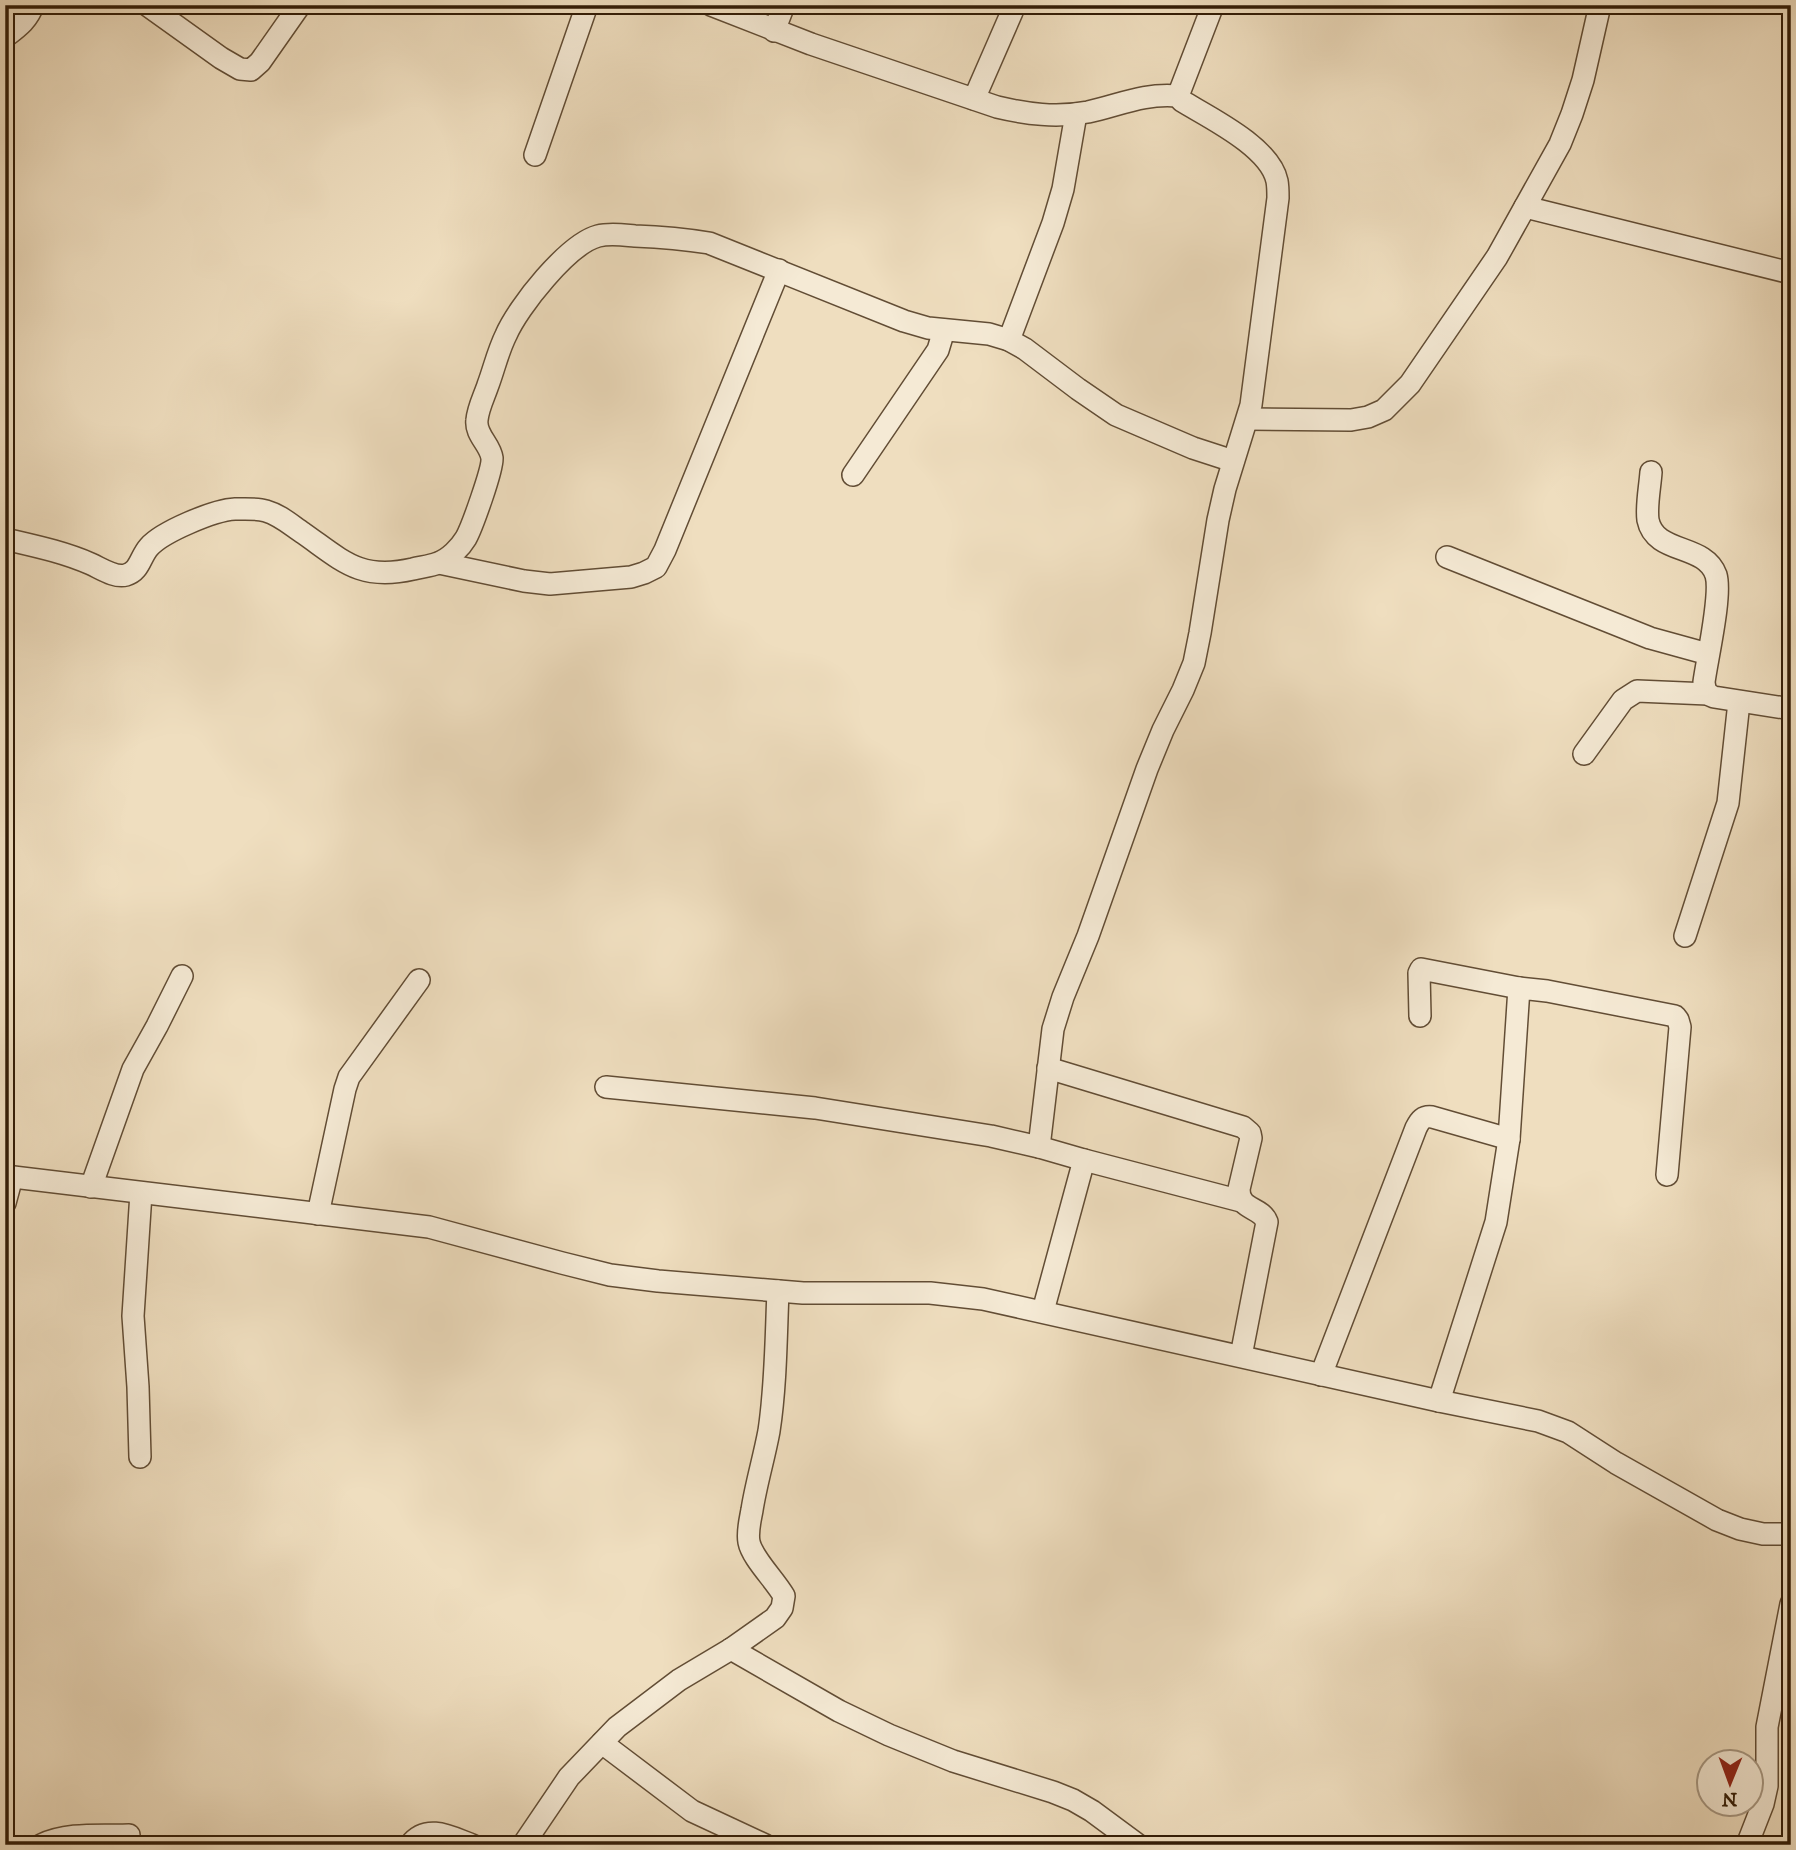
<svg xmlns="http://www.w3.org/2000/svg" width="1796" height="1850" viewBox="0 0 1796 1850" font-family="'IM FELL DW Pica',serif">
<style>
.lines{fill:none;stroke-linecap:round;stroke-linejoin:round}
.minor-casing{stroke:#624d35;stroke-width:24}
.minor{stroke:#f5ead5;stroke-width:21}
</style>
<rect width="100%" height="100%" fill="#efdebf"/>
<filter id="stains"><feTurbulence type="fractalNoise" baseFrequency=".00286" numOctaves="4"/><feColorMatrix values="0 0 0 0 .2 0 0 0 0 .09 0 0 0 0 .02 0 0 0 .5 -.17"/></filter>
<radialGradient id="worn" r=".72"><stop offset=".6" stop-color="#630" stop-opacity="0"/><stop offset="1" stop-color="#630" stop-opacity=".3"/></radialGradient>
<g class="lines">
<g class="minor-casing">
<g id="minor">
<path d="M147 5 221 58 240 69 251 70 260 62 300 5"/>
<path d="M711 5 811 44 997 107C1027 114 1056 118 1088 112 1120 105 1143 93 1178 96"/>
<path d="M774 31 784 5"/>
<path d="M5 37C18 27 28 20 33 5"/>
<path d="M974 99 1015 5"/>
<path d="M535 155 587 5"/>
<path d="M1525 207 1791 273"/>
<path d="M1009 340 1053 223 1063 189 1076 114"/>
<path d="M1248 419 1351 420 1368 417 1384 410 1410 384 1497 257 1560 144 1572 114 1583 80 1600 5"/>
<path d="M1651 472C1650 487 1646 506 1648 520 1655 555 1705 543 1716 575 1722 595 1707 659 1704 682 1705 690 1706 694 1714 697L1791 709"/>
<path d="M853 475 938 350 944 330"/>
<path d="M5 539C35 546 64 552 91 564 102 569 115 578 126 575 140 571 140 557 149 547 162 532 214 510 235 509 245 509 256 508 266 511 280 515 291 525 303 533 343 561 360 581 413 569 421 567 431 566 438 563 449 559 460 548 466 538 472 527 493 469 492 458 490 444 475 435 477 420 478 408 484 397 488 385 494 369 498 351 506 335 518 307 568 244 598 236 610 233 623 235 635 236 660 237 684 239 709 243L904 321 928 328 989 334 1009 340 1025 349 1078 389 1116 415 1193 448 1233 461"/>
<path d="M1447 557 1650 638 1708 654"/>
<path d="M439 563 524 581 550 584 631 577 644 573 656 567 665 550 779 270"/>
<path d="M1584 754 1623 700 1637 691 1708 694"/>
<path d="M1685 936 1728 803 1739 702"/>
<path d="M1420 1016 1419 973 1421 969 1519 988"/>
<path d="M1048 1068 1243 1127 1250 1133 1251 1138 1239 1189C1239 1211 1261 1206 1267 1222L1241 1356"/>
<path d="M606 1087 815 1108 991 1136 1039 1147"/>
<path d="M1084 1160 1241 1201"/>
<path d="M5 1176 429 1227 562 1263 610 1275 658 1281 803 1293H930L983 1299 1439 1401 1538 1421 1568 1432 1616 1463 1717 1520 1740 1529 1763 1534H1791"/>
<path d="M91 1187 133 1069 157 1026 182 976"/>
<path d="M5 1203 12 1177"/>
<path d="M318 1214 345 1089 349 1077 419 980"/>
<path d="M1043 1311 1084 1160 1039 1147 1053 1029 1063 997 1088 936 1147 769 1163 730 1183 690 1194 663 1200 633 1218 520 1225 489 1251 405 1278 198C1278 193 1278 186 1277 181 1270 147 1210 118 1182 101L1178 96 1213 5"/>
<path d="M1321 1375 1416 1128C1420 1120 1423 1116 1432 1117L1509 1139"/>
<path d="M1439 1401 1496 1222 1509 1139 1519 988 1547 991 1675 1016 1678 1020 1680 1027 1667 1175"/>
<path d="M140 1457 138 1387 133 1316 141 1193"/>
<path d="M731 1649 839 1711 889 1735 953 1761 1053 1792 1073 1800 1092 1811 1138 1845"/>
<path d="M602 1743 692 1811 765 1845"/>
<path d="M41 1845C68 1832 100 1836 129 1835"/>
<path d="M410 1845C427 1823 451 1837 472 1845"/>
<path d="M523 1845 569 1777 617 1727 679 1680 731 1649 775 1618 782 1608 784 1596C775 1580 752 1558 749 1542 747 1532 750 1521 752 1510 756 1484 764 1458 769 1431 776 1385 776 1337 778 1291"/>
<path d="M1747 1845 1763 1804 1767 1786V1727L1791 1604"/>
</g>
</g>
<use href="#minor" class="minor"/>
</g>
<rect width="1796" height="1850" fill="none" stroke="#efdebf" stroke-width="28"/>
<rect x="7" y="7" width="1782" height="1836" fill="none" stroke="#331d07" stroke-width="3.5"/>
<rect x="14" y="14" width="1768" height="1822" fill="none" stroke="#331d07" stroke-width="2"/>
<g transform="translate(1730 1783) rotate(181)"><circle r="33" fill="#f5ead5" stroke="#a79883" stroke-width="2"/>
<path d="M0-5L12 26L0 18L-12 26Z" fill="#8f2418"/>
<text y="-10" font-size="19" font-weight="bold" text-anchor="middle" fill="#331d07">N</text>
</g>
<rect width="100%" height="100%" filter="url(#stains)"/>
<rect width="100%" height="100%" fill="url(#worn)"/>
</svg>
